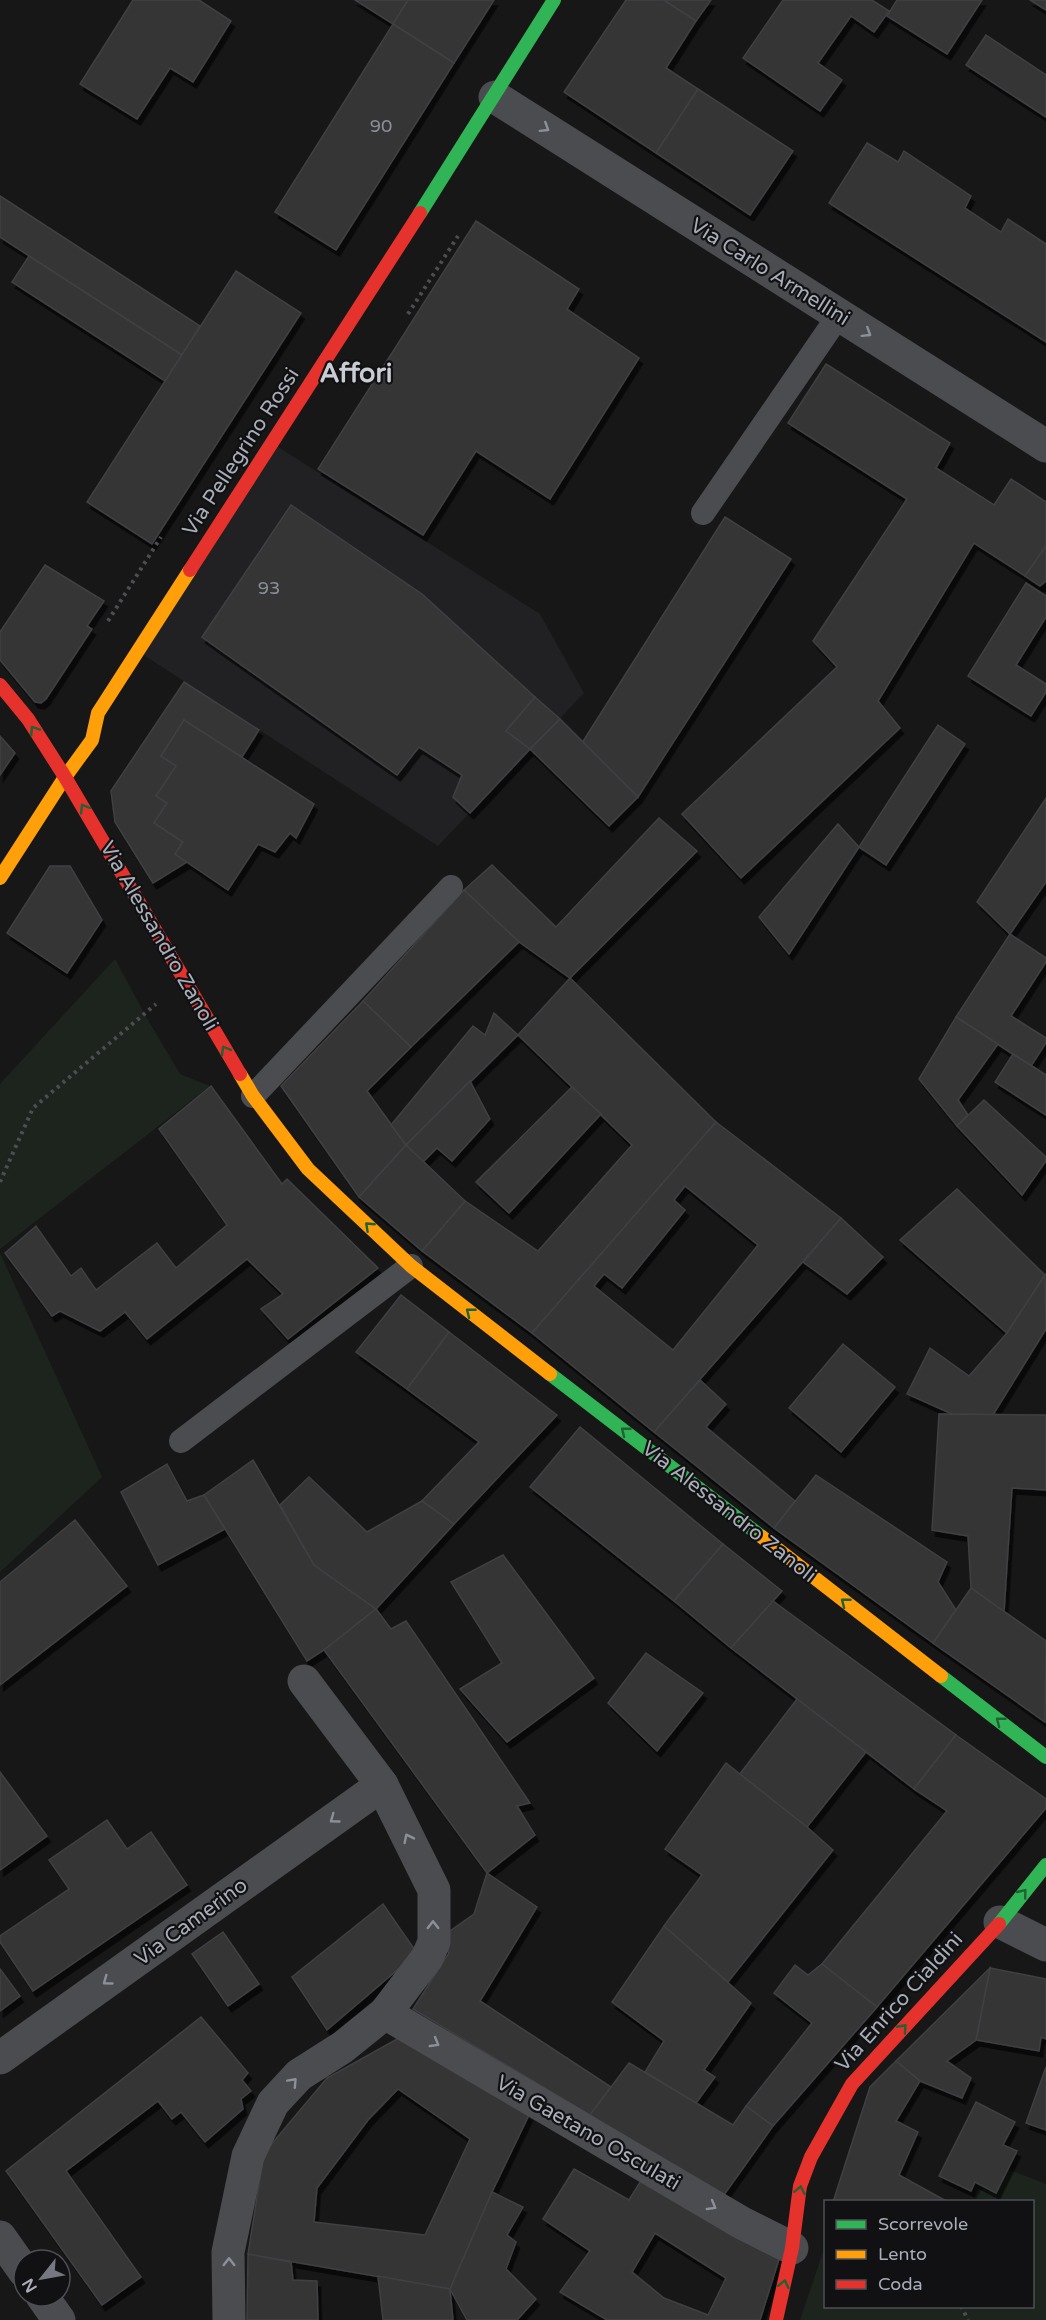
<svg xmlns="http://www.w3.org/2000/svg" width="1046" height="2320" viewBox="0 0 1046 2320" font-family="'Varela Round',sans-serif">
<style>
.built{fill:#212123}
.green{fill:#1d241e}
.building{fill:#353536;stroke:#3f4043;stroke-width:1.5;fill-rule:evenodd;filter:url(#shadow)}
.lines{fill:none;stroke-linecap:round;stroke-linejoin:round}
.path{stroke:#4d4e52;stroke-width:4;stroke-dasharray:3 4.5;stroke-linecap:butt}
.lane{stroke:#4b4c50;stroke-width:24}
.street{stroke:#4b4c50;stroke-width:33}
.fast{stroke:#30b455;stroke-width:14}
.slow{stroke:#ff9f0a;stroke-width:14}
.jam{stroke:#e5322d;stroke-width:14}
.oneway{stroke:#8c9099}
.oneway2{stroke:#206234}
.labels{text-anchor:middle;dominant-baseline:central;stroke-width:4.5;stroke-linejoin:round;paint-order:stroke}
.number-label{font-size:18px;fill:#8b8f98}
.street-label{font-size:21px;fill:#a8adb8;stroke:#111113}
.district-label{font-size:27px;font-weight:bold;fill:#c9ccd4;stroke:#111113}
</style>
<defs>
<filter id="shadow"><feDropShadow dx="3.5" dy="6" stdDeviation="0" flood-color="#0009"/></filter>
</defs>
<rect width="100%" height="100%" fill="#171717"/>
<path class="built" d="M272 443 540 614 584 693 438 846 139 652Z"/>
<g class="green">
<path d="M115 959 144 1013 180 1074 210 1086 0 1249V1084Z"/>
<path d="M0 1253 102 1477 0 1572Z"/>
<path d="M1008 2169 1046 2184V2320H800L825 2246 826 2306H1032V2202L975 2201 984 2186Z"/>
</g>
<g class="building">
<path d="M133 0H199L231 21 193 82 170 68 137 119 80 84Z"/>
<path d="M355 0H408L393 24Z"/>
<path d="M408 0H494L454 63 393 24Z"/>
<path d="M626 0H664L696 21 666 68 698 89 656 153 564 92Z"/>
<path d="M664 0H711L696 21Z"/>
<path d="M783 0H872L889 11 874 32 851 16 818 63 842 80 820 111 743 58Z"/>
<path d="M897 0H982L947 54 887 16Z"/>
<path d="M1030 0H1046V10Z"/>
<path d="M393 24 454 63 336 250 275 212Z"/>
<path d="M986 35 1046 75V117L966 65Z"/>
<path d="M698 89 793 151 750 215 656 153Z"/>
<path d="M867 143 898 162 904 151 971 196 965 208 1001 232 1008 219 1046 244V342L829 203Z"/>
<path d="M0 196 200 326 182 355 0 237Z"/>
<path d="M476 221 579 289 567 309 639 358 550 499 476 451 423 535 318 469Z"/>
<path d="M29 256 182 355 165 381 12 282Z"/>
<path d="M236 271 301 313 152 544 87 502Z"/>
<path d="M826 364 950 443 936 468 994 505 1011 479 1046 502V546L1025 576 974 543 878 701 900 728 741 878 682 814 837 667 813 641 907 499 788 423Z"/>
<path d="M291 505 422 594 535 697 506 731 530 749 470 813 453 797 462 775 419 747 397 775 202 637Z"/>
<path d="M725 517 791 559 638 797 582 743Z"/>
<path d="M1046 546V581L1040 586 1025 576Z"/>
<path d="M45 565 104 601 87 626 92 629 46 699 41 703 35 702 0 660V632Z"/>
<path d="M1026 583 1046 596V617L1016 665 1046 684V692L1031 716 968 676Z"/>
<path d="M184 682 259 730 242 757 184 720 161 756 176 766 156 796 167 803 154 823 183 842 175 854 187 862 153 883 115 822 111 791Z"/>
<path d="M535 697 560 719 530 749 506 731Z"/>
<path d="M560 719 638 797 609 826 530 749Z"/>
<path d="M184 720 314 804 296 838 290 833 275 852 258 844 228 890 175 854 183 842 154 823 167 803 156 796 176 766 161 756Z"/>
<path d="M938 725 965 744 886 865 859 847Z"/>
<path d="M0 736 15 753 0 775Z"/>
<path d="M1046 798V882L1010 934 977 902Z"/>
<path d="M659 818 697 851 570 978 519 942 464 890 492 865 556 927Z"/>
<path d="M838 824 859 847 789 954 759 917Z"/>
<path d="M50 866H70L102 920 67 973 7 933Z"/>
<path d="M464 890 519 942 411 1047 363 1001Z"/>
<path d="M1010 934 1046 958V962L1011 1016 1046 1038V1043L1031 1066 956 1017Z"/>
<path d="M570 978 716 1122 532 1333 422 1251 465 1201 538 1251 632 1145 518 1035Z"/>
<path d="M363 1001 411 1047 367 1091 406 1145 359 1197 281 1086Z"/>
<path d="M494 1013 518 1035 406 1145 391 1125 473 1026 485 1035Z"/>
<path d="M956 1017 998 1044 958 1100 968 1115 957 1126 919 1079Z"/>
<path d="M1013 1054 1046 1075V1115L995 1082Z"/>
<path d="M470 1081 490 1119 452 1161 437 1148 423 1162 406 1145Z"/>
<path d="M211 1086 282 1184 287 1179 378 1268 288 1339 261 1309 283 1294 247 1259 147 1339 125 1312 100 1331 60 1311 52 1316 5 1253 36 1226 71 1276 81 1268 96 1290 157 1243 176 1268 227 1225 159 1129Z"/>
<path d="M572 1087 601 1114 509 1213 476 1182Z"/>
<path d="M984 1100 1046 1157V1161L1022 1195 957 1126Z"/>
<path d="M716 1122 841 1218 654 1432 532 1333ZM685 1186 758 1245 673 1350 594 1286 604 1274 622 1288 685 1210 674 1200Z"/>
<path d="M406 1145 465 1201 422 1251 359 1197Z"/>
<path d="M957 1189 1045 1275 1007 1333 900 1240Z"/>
<path d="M841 1218 883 1257 847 1294 803 1262Z"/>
<path d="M1045 1275 1046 1329 993 1415 952 1414 907 1394 930 1348 969 1376 1007 1333Z"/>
<path d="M401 1295 449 1332 407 1389 356 1352Z"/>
<path d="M449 1332 557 1415 454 1524 422 1501 479 1442 407 1389Z"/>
<path d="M843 1344 895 1387 841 1452 789 1408Z"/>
<path d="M700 1380 726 1404 706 1427 795 1501 774 1528 654 1432Z"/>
<path d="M939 1414 1046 1415V1490L1012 1488 1004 1612 971 1588 968 1536 932 1530Z"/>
<path d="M580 1427 723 1544 674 1601 530 1487Z"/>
<path d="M253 1460 314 1565 376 1609 324 1650 307 1661 204 1495Z"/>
<path d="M167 1464 187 1501 204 1495 225 1529 158 1565 121 1492Z"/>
<path d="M816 1475 947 1562 938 1582 956 1610 933 1643 774 1528Z"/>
<path d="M309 1477 367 1532 422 1501 454 1524 376 1609 314 1565 280 1505Z"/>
<path d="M75 1520 127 1586 0 1685V1582Z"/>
<path d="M723 1544 782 1591 731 1648 674 1601Z"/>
<path d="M503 1555 594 1678 507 1742 460 1689 502 1663 451 1582Z"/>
<path d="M971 1588 1046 1641 1045 1722 933 1643Z"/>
<path d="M773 1601 956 1735 914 1789 731 1648Z"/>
<path d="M376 1609 391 1629 406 1621 530 1803 517 1806 535 1835 487 1873 324 1650Z"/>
<path d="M646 1653 703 1693 657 1751 608 1703Z"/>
<path d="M797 1699 866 1752 807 1827 739 1775Z"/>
<path d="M956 1735 1046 1799V1808L877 2007 822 1964 947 1811 914 1789Z"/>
<path d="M726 1763 807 1827 833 1850 728 1982 664 1926 702 1875 665 1849Z"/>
<path d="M0 1772 47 1836 0 1870Z"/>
<path d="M107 1820 127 1849 151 1832 187 1885 33 1991 0 1942V1936L69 1889 49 1860Z"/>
<path d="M487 1873 537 1907 480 2001 611 2087 590 2115 413 2009 449 1953 440 1938 474 1914Z"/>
<path d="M383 1904 417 1953 327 2030 292 1977Z"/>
<path d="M664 1926 751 2003 704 2070 715 2077 696 2103 645 2072 664 2041 612 2002Z"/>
<path d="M223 1932 259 1984 228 2006 192 1954Z"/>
<path d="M822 1964 877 2007 773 2126 746 2106 812 2023 774 1993 795 1965 808 1975Z"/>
<path d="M990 1968 1046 1979V2039L1041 2037 1039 2051 976 2040Z"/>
<path d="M990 1968 976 2040 947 2061 971 2078 962 2098 920 2081 896 2061Z"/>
<path d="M0 1969 20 1996 0 2011Z"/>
<path d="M201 2017 248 2073 242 2080 251 2091 241 2099 243 2109 205 2142 181 2112 172 2119 158 2101 66 2171 141 2277 102 2305 6 2171Z"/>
<path d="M404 2035 529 2115 492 2192 450 2289 248 2254 264 2153 327 2078ZM398 2089 470 2139 425 2235 314 2222 317 2188 368 2120Z"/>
<path d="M896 2061 920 2081 896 2121 918 2132 899 2175 948 2202H833L870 2087Z"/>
<path d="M629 2063 733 2125 746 2106 773 2126 721 2199 590 2115Z"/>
<path d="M1046 2067V2130L1026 2123Z"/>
<path d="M976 2102 1015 2122 1003 2145 1017 2151 996 2193 975 2182 971 2191 939 2176Z"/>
<path d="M574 2169 629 2200 642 2179 780 2256 760 2320H607L560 2292 590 2251 543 2219ZM655 2233 726 2278 708 2315 664 2298 632 2272Z"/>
<path d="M492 2192 523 2207 507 2235 516 2242 506 2269 536 2299 517 2320H467L450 2289Z"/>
<path d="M248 2254 291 2262 293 2280 317 2281 318 2320H247Z"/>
<path d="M378 2276 450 2289 453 2320H383Z"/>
</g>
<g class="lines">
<g class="path">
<path d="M408 314 458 236"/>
<path d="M108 621 161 537"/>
<path d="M0 1182 33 1108 156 1004"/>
<path d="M961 2306 968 2320"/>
</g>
<g class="lane">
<path d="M703 513 839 315"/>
<path d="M253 1096 451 887"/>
<path d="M181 1441 411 1266"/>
</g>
<g class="street">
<path d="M495 97 1046 446"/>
<path d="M1000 1922 1046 1945"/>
<path d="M385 2013 742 2223 792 2248"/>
<path d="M0 2058 382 1785"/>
<path d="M0 2237 24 2271"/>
<path d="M42 2296 59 2320"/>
<path d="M229 2320 228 2252 248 2156 273 2103 299 2075 343 2047 385 2013 427 1958 434 1942V1890L382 1785 304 1681"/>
</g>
<g class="fast">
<path d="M420 213 554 0"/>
<path d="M550 1374 762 1537"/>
<path d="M941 1676 1046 1757"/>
<path d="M999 1924 1046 1865"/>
</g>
<g class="slow">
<path d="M0 878 65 777 92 740 98 713 190 570"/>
<path d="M240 1074 253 1096 308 1169 411 1266 550 1374"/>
<path d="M762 1537 941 1676"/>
</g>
<g class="jam">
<path d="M190 570 420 213"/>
<path d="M0 685 28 719 65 777 240 1074"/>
<path d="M776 2320 792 2248 800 2186 811 2157 852 2084 999 1924"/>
</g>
</g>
<defs><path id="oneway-chevron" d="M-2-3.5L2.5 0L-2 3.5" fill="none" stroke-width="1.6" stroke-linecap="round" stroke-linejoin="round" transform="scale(1.5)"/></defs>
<g class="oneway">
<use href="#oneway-chevron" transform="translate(545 128) rotate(32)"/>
<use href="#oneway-chevron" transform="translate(867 333) rotate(32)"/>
<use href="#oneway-chevron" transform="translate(334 1819) rotate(144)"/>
<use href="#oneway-chevron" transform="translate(408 1838) rotate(-116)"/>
<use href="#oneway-chevron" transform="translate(433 1925) rotate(-90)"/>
<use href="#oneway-chevron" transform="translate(107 1981) rotate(144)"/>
<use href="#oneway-chevron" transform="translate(435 2043) rotate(30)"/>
<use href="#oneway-chevron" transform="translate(293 2082) rotate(-47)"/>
<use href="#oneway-chevron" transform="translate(712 2206) rotate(30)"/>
<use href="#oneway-chevron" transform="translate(229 2262) rotate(-90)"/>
</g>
<g class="oneway2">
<use href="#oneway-chevron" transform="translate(34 730) rotate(-123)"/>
<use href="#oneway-chevron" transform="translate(84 808) rotate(-121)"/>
<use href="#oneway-chevron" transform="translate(225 1050) rotate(-120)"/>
<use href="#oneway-chevron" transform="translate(369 1226) rotate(-137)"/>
<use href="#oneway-chevron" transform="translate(470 1312) rotate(-142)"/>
<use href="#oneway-chevron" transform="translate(625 1431) rotate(-142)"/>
<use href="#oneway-chevron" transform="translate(845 1602) rotate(-142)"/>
<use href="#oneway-chevron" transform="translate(1000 1721) rotate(-142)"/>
<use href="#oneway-chevron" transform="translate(1023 1893) rotate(-51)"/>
<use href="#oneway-chevron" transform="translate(903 2028) rotate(-48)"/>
<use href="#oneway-chevron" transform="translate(800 2190) rotate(-79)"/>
<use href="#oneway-chevron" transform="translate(784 2284) rotate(-77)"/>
</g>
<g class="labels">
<g class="number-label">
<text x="381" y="126">90</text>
<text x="269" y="588">93</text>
</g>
<g class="street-label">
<text transform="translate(770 272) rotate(32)">Via Carlo Armellini</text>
<text transform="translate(241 452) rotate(-57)">Via Pellegrino Rossi</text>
<text transform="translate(159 936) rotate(60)">Via Alessandro Zanoli</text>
<text transform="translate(729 1512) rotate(38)">Via Alessandro Zanoli</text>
<text transform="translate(191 1922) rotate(-36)">Via Camerino</text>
<text transform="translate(899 2002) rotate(-48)">Via Enrico Cialdini</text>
<text transform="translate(588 2133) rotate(30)">Via Gaetano Osculati</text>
</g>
<g class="district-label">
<text x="356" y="373">Affori</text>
</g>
</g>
<rect x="824" y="2200" width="210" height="108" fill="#111113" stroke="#4d4f55" stroke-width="1.5"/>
<rect x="836" y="2220" width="30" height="9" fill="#30b455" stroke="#4d4f55" stroke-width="1.5"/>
<text x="878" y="2230" font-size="18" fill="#a8adb8">Scorrevole</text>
<rect x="836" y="2250" width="30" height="9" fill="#ff9f0a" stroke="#4d4f55" stroke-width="1.5"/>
<text x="878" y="2260" font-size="18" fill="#a8adb8">Lento</text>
<rect x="836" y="2280" width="30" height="9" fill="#e5322d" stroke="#4d4f55" stroke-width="1.5"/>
<text x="878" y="2290" font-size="18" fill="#a8adb8">Coda</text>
<g transform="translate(42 2278) rotate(239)"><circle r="28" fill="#111113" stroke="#4d4f55" stroke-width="1.5"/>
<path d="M0-4.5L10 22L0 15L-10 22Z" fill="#757880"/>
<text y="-9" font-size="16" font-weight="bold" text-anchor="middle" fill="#a8adb8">N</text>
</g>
</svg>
